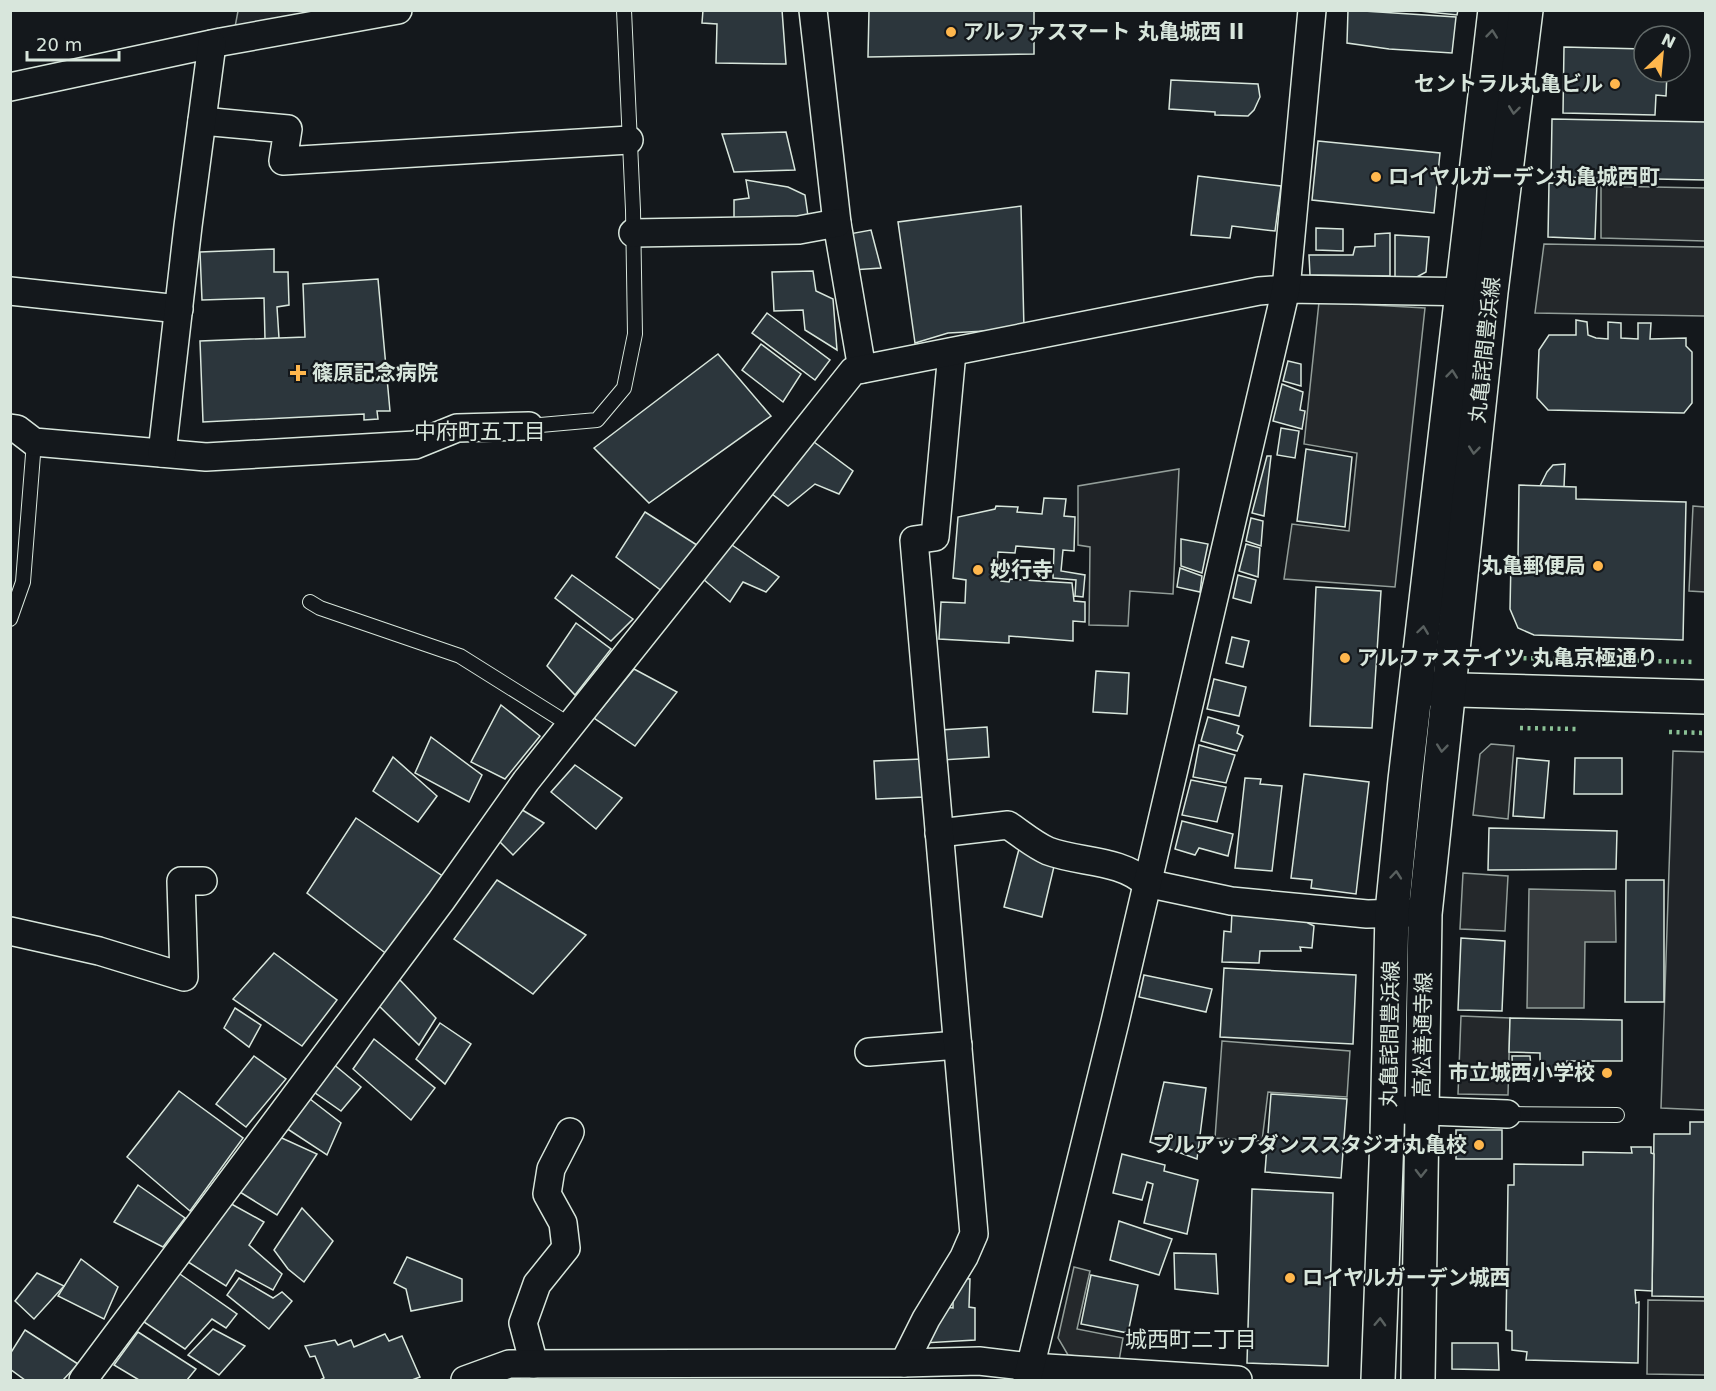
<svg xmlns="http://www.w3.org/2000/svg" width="1716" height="1391" viewBox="0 0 1716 1391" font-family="'DejaVu Sans','Noto Sans JP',sans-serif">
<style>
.green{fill:#202428;stroke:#939e99;stroke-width:1.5}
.parking{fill:#24282b;stroke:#939e99;stroke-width:1.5}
.water{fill:#363b3e;stroke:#939e99;stroke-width:1.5}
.building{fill:#2c363c;stroke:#d8e6dc;stroke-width:1.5}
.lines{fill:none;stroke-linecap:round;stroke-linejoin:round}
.lane-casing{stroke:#d8e6dc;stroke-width:16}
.street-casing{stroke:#d8e6dc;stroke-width:30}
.primary-casing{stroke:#d8e6dc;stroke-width:36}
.lane{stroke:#14181c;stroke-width:14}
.street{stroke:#14181c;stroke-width:27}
.primary{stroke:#14181c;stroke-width:33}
.hedge{stroke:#8ac095;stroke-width:4.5;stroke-dasharray:3 4.5;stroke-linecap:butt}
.oneway{stroke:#59605f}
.poi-dot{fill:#ffb74d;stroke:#14181c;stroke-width:2}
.labels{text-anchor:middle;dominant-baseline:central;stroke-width:4.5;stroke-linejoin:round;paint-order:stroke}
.poi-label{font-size:21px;font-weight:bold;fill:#d8e6dc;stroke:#14181c;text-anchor:start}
.street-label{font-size:21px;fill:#d8e6dc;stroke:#14181c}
.neighbourhood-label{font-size:22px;fill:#d8e6dc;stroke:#14181c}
</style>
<rect width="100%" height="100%" fill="#14181c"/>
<g class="green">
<path d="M238 11H325L235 27Z"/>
<path d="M1179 469 1173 594 1130 591 1128 626 1089 625 1090 547 1078 545V486Z"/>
<path d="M1673 751 1705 752V1110L1661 1108Z"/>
</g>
<g class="parking">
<path d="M1601 186 1705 188V241L1601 238Z"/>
<path d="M1544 244 1705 247V316L1535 313Z"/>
<path d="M1319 302 1425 308 1395 587 1284 579 1292 524 1349 531 1357 453 1304 444Z"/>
<path d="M1693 506 1705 507V592L1689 591Z"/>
<path d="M1491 744 1514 746 1508 819 1473 815 1480 754Z"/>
<path d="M1463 873 1508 876 1505 931 1460 929Z"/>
<path d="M1461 1016 1510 1018 1508 1095 1458 1094Z"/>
<path d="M1222 1041 1350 1051 1347 1097 1268 1092 1262 1141 1215 1138Z"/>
<path d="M1074 1267 1090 1271 1077 1329 1123 1338 1119 1361 1068 1355 1058 1338Z"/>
<path d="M1648 1300 1705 1301V1375L1647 1374Z"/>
</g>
<path class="water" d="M1529 889 1615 891 1616 942H1585L1584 1008H1527Z"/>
<g class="building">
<path d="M703 10H782L786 64 716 63 717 24 702 23Z"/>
<path d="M869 10H1034V54L868 57Z"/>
<path d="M1348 10 1456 17 1452 53 1389 49 1347 43Z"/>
<path d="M1409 10H1458L1457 15Z"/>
<path d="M1564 47 1644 49V72H1667L1666 96 1656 95 1655 115 1563 113Z"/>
<path d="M1171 80 1258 84 1260 97 1254 110 1248 116 1215 115V112L1169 109Z"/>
<path d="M1552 119 1706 122V180L1551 177Z"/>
<path d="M786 132 795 170 734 172 722 134Z"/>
<path d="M1318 141 1440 153 1434 213 1312 200Z"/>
<path d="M1198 176 1281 186 1275 231 1232 226 1230 238 1191 235Z"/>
<path d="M746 180 788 187 805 195 809 223 734 224V200L749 198Z"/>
<path d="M1549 183 1597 184 1595 239 1548 237Z"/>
<path d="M1021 206 1024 329 948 333 915 343 898 222Z"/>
<path d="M1316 228 1343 229V251L1316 250Z"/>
<path d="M871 230 881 268 852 270 849 234Z"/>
<path d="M1390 233V276L1310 275 1309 255H1353L1355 247 1375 246V234Z"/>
<path d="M1395 235 1429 237 1426 272 1415 278 1395 277Z"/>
<path d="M274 249V272H288L289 305 277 307 279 338 265 339 264 298 202 300 200 252Z"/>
<path d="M813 271 816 291 833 299 837 350 805 330 803 310 774 311 772 272Z"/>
<path d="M378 279 390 411H377L378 419 364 420V414L203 422 200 341 305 337 303 284Z"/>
<path d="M767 313 830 360 815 380 752 333Z"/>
<path d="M1576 320 1587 322 1588 335 1596 338 1608 339V322L1621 323V338L1638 339V323H1651L1650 339 1686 338V346L1692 352V403L1684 413 1548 410 1537 398 1539 350 1549 335H1576Z"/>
<path d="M761 344 801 374 783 402 742 370Z"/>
<path d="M718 354 771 416 649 503 594 448Z"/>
<path d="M1288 361 1301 364V386L1283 381Z"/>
<path d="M1282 384 1303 392 1300 410 1305 411 1302 429 1273 421Z"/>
<path d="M1281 428 1299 431 1295 458 1277 455Z"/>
<path d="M814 442 853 471 839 494 815 484 788 506 772 494Z"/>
<path d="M1306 449 1352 457 1345 527 1297 521Z"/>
<path d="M1267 456H1271L1264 516 1252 513Z"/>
<path d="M1565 464 1564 487 1540 486 1547 472 1553 465Z"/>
<path d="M1519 485 1576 487V499L1686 502 1683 640 1534 635 1518 628 1510 609 1511 560H1518Z"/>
<path d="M1044 498 1066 499 1064 516 1075 517 1074 551 1063 550 1061 571 1085 575 1083 597 1075 596 1076 580 1053 578 1054 549 1016 546 1015 553 998 552 997 567 1003 568 1001 581 1009 582 1010 579 1072 583 1074 601 1085 602V622L1073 621V641L1009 636V643L939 639 941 602 965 603 966 580 953 578 958 517 995 509 996 506 1018 507 1017 512 1042 514Z"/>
<path d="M645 512 700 547 662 591 616 557Z"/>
<path d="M1251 518 1263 521 1261 546 1246 541Z"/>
<path d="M1181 539 1208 544 1202 573 1181 566Z"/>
<path d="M729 543 779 577 766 592 743 582 730 602 703 579Z"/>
<path d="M1246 544 1260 548 1258 577 1239 571Z"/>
<path d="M1180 568 1202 576 1200 592 1177 587Z"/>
<path d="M572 575 633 619 611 641 555 598Z"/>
<path d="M1238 575 1256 580 1251 603 1233 598Z"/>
<path d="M1316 587 1381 591 1372 728 1310 726Z"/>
<path d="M576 623 611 649 575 695 547 666Z"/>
<path d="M1232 637 1249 641 1243 667 1226 663Z"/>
<path d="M634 669 677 692 635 746 594 718Z"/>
<path d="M1096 671 1129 673 1127 714 1093 712Z"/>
<path d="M1214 679 1246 687 1239 716 1207 709Z"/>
<path d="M501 705 540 736 505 779 471 762Z"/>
<path d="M1208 717 1239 726 1237 733 1243 736 1237 751 1201 741Z"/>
<path d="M987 727 989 757 942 760 940 730Z"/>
<path d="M431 737 482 775 469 802 415 773Z"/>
<path d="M1199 745 1235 755 1226 783 1193 777Z"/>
<path d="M393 757 437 796 418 822 373 791Z"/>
<path d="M1517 758 1549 761 1544 818 1513 816Z"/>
<path d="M1575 758H1622V794H1574Z"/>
<path d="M922 759 924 797 876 799 874 761Z"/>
<path d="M575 765 622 798 596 829 551 792Z"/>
<path d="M1304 774 1369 782 1356 894 1311 888 1312 880 1291 878Z"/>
<path d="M1245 778 1261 779 1260 784 1282 786 1272 871 1235 868Z"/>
<path d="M1191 780 1226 787 1217 822 1182 815Z"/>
<path d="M519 808 544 823 513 855 496 838Z"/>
<path d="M356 818 444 877 388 955 307 893Z"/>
<path d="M1182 821 1233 834 1228 856 1199 848 1195 855 1175 849Z"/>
<path d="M1489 828 1617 831 1616 869 1488 870Z"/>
<path d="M1019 849 1056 858 1042 917 1004 907Z"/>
<path d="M497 880 586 935 533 994 454 939Z"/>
<path d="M1626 880H1664V1002H1625Z"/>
<path d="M1232 912 1308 918V923L1314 926 1312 948 1300 947 1301 951H1260L1259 963 1222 962 1224 931 1231 932Z"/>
<path d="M1461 938 1505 941 1502 1011 1458 1010Z"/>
<path d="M274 953 337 1000 302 1046 233 999Z"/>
<path d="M1224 968 1356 975 1353 1044 1220 1037Z"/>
<path d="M1144 975 1212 989 1206 1012 1139 997Z"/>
<path d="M399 979 436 1018 419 1045 376 1003Z"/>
<path d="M235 1008 261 1025 249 1047 224 1028Z"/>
<path d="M1510 1018 1622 1020V1061H1567V1072L1540 1073V1053L1509 1052Z"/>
<path d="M440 1023 471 1044 445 1084 416 1059Z"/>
<path d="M374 1039 435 1088 411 1120 353 1069Z"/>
<path d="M254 1056 286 1079 246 1127 216 1104Z"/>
<path d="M1512 1056H1530L1532 1079 1513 1080Z"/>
<path d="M332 1063 361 1087 341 1111 311 1090Z"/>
<path d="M1164 1082 1206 1088 1197 1159 1150 1142Z"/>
<path d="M179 1091 243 1138 190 1211 127 1157Z"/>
<path d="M1271 1094 1347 1099 1341 1178 1265 1172Z"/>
<path d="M310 1099 341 1123 327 1155 286 1128Z"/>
<path d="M1690 1122H1706V1297L1652 1296 1654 1134H1690Z"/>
<rect x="1456" y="1130" width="46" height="29"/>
<path d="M273 1134 317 1154 277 1215 235 1189Z"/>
<path d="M1631 1147H1651V1153L1654 1154 1652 1291 1635 1290 1636 1303 1639 1302 1638 1363 1526 1360 1527 1352 1512 1350V1331L1506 1330 1508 1185H1514V1164L1583 1165V1152L1632 1153Z"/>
<path d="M1122 1154 1165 1165 1164 1171 1198 1180 1187 1234 1144 1223 1153 1184 1147 1182 1142 1200 1113 1193Z"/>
<path d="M138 1185 185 1218 163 1247 114 1222Z"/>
<path d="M1252 1189 1333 1193 1328 1366 1247 1363Z"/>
<path d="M226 1201 264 1222 249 1245 282 1274 273 1290 236 1270 226 1286 185 1260Z"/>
<path d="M302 1208 333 1241 304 1282 288 1269 274 1250Z"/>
<path d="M1119 1221 1172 1239 1159 1275 1110 1260Z"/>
<path d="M1174 1253 1216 1254 1218 1294 1175 1289Z"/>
<path d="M407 1257 462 1279V1301L411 1311 406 1289 394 1283Z"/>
<path d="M81 1259 118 1287 104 1319 58 1296Z"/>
<path d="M177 1272 237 1314 226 1328 212 1319 185 1349 144 1322Z"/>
<path d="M37 1273 64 1286 34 1319 15 1301Z"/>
<path d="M1091 1275 1138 1285 1128 1333 1081 1324Z"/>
<path d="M239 1278 273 1298 282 1292 292 1301 269 1329 227 1295Z"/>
<path d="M961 1278 970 1279 969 1307 975 1308V1340L924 1343 943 1307 953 1308V1291Z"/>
<path d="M213 1329 245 1346 219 1375 188 1355Z"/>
<path d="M25 1330 78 1364 63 1380H25L10 1369V1354Z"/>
<path d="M138 1332 196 1369 187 1380H139L114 1365Z"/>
<path d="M385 1334 389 1341 402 1336 420 1377 412 1380H320L324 1378 315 1356 310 1357 305 1346 335 1340 338 1345 351 1340 354 1347Z"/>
<path d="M1452 1343H1498L1499 1370 1452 1369Z"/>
</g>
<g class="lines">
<g class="lane-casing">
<g id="lane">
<path d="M529 426 597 420 624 388 635 334 633 210 624 10"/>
<path d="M310 602 320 608 460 656 570 725"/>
<path d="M10 619 23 582 34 442"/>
<path d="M1507 1114 1617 1115"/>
</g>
</g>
<g class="street-casing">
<g id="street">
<path d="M813 10 837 223 862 369"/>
<path d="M10 87 221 42 398 10"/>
<path d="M202 121 288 129 283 161 629 140"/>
<path d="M633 233 799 230 837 223"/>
<path d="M10 291 179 309"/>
<path d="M10 428 17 429 34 442 206 457 415 445 457 428 529 426"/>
<path d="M162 453 188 226 212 44"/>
<path d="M939 833 1008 825C1020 833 1034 845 1048 851 1080 863 1120 859 1146 883L1231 901 1367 914 1412 913"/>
<path d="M10 931 99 951 184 977 181 881H203"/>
<path d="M869 1052 958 1045"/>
<path d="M1401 1110 1507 1114"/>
<path d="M904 1363 926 1319 964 1257 974 1234 914 540 935 537 952 352"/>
<path d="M534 1364 523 1323 537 1284 566 1248 563 1223 547 1194 551 1169 570 1132"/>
<path d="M83 1380 441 901 526 781 853 371 1259 291 1286 289 1482 292"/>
<path d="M465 1380 509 1364 904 1363 979 1361 1031 1367 1238 1380"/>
<path d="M1027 1380 1115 1022 1286 289 1312 10"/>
</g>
</g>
<g class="primary-casing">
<g id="primary">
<path d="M1425 689 1706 697"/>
<path d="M1378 1380 1387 1137 1392 912 1405 780 1495 10"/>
<path d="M1418 1380 1425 914 1491 292 1526 10"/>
</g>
</g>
<use href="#lane" class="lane"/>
<use href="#street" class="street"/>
<use href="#primary" class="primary"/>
<g class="hedge">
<path d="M1516 658 1695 662"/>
<path d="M1520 728 1577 729"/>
<path d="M1669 732 1706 733"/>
</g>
</g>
<defs><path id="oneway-chevron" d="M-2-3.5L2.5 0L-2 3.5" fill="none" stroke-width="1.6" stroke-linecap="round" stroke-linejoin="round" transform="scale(1.5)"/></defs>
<g class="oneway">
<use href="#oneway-chevron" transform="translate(1492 34) rotate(-84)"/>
<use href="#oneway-chevron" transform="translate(1514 110) rotate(97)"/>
<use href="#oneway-chevron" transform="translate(1452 374) rotate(-84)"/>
<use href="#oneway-chevron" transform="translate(1474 450) rotate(96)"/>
<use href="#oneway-chevron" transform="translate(1423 630) rotate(-82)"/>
<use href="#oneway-chevron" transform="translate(1442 748) rotate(96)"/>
<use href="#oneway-chevron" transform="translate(1396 875) rotate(-85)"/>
<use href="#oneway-chevron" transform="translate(1421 1173) rotate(91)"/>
<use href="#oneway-chevron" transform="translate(1380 1322) rotate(-88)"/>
</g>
<g class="poi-dot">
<circle cx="951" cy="32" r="6"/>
<circle cx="1615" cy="84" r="6"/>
<circle cx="1376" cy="177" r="6"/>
<path d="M295 364h6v6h6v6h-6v6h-6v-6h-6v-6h6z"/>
<circle cx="1598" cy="566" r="6"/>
<circle cx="978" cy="570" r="6"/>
<circle cx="1345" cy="658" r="6"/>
<circle cx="1607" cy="1073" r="6"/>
<circle cx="1479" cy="1145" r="6"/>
<circle cx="1290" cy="1278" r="6"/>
</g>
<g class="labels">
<g class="poi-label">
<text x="963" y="32">アルファスマート 丸亀城西 II</text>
<text x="1603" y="84" text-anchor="end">セントラル丸亀ビル</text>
<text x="1388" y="177">ロイヤルガーデン丸亀城西町</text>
<text x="312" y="373">篠原記念病院</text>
<text x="1586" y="566" text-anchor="end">丸亀郵便局</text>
<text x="990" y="570">妙行寺</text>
<text x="1357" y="658">アルファステイツ 丸亀京極通り</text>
<text x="1595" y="1073" text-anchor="end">市立城西小学校</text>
<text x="1467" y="1145" text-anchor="end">プルアップダンススタジオ丸亀校</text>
<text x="1302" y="1278">ロイヤルガーデン城西</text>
</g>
<g class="street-label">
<text transform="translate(1485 350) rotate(-84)">丸亀詫間豊浜線</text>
<text transform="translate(1390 1034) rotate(-89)">丸亀詫間豊浜線</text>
<text transform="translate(1423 1035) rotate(-89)">高松善通寺線</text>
</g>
<g class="neighbourhood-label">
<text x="480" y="431">中府町五丁目</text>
<text x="1191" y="1339">城西町二丁目</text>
</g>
</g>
<rect width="1716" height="1391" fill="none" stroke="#d8e6dc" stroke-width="24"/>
<g transform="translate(1662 54) rotate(26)"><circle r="28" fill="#14181c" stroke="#626a69" stroke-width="1.5"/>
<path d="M0-4.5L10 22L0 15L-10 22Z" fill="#ffb74d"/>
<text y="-9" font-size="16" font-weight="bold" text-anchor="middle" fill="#d8e6dc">N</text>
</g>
<path d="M27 51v9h92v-9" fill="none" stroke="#d8e6dc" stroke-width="3"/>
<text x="36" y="51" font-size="18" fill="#d8e6dc" stroke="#14181c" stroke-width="4.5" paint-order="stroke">20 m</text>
</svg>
